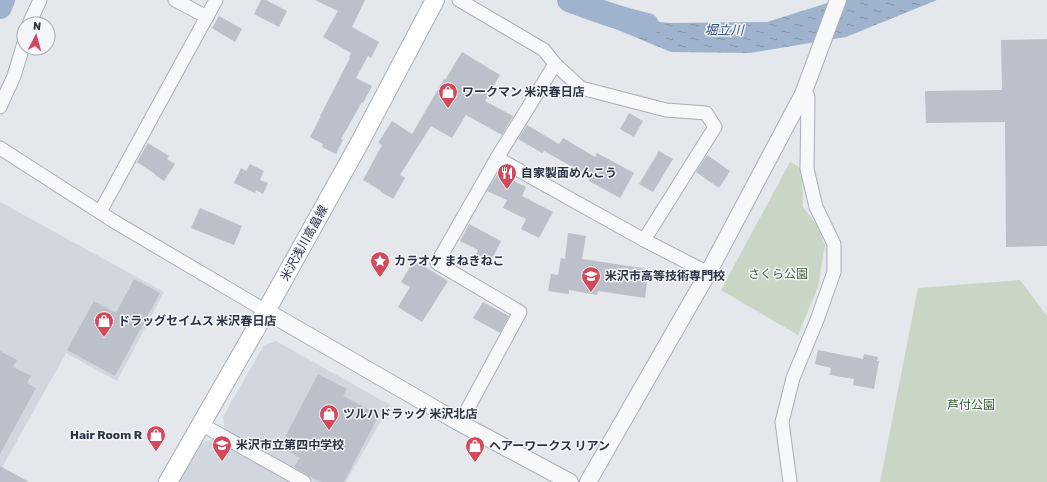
<svg xmlns="http://www.w3.org/2000/svg" width="1047" height="482" viewBox="0 0 1047 482" font-family="Rubik,'Noto Sans JP',sans-serif">
<style>
.built{fill:#d2d6de}
.green{fill:#c9d6c5}
.water{fill:url(#water-ripples)}
.lines{fill:none;stroke-linecap:round;stroke-linejoin:round}
.river{stroke:#9fb4cc;stroke-width:24}
.building{fill:#bbc0ca}
.minor-casing{stroke:#a9aeb7;stroke-width:15}
.tertiary-casing{stroke:#a9aeb7;stroke-width:18}
.secondary-casing{stroke:#a9aeb7;stroke-width:20}
.minor{stroke:#f7f8fa;stroke-width:13}
.tertiary{stroke:#f7f8fa;stroke-width:16}
.secondary{stroke:#fff;stroke-width:18}
.labels{text-anchor:middle;dominant-baseline:central;stroke-width:3;stroke-linejoin:round;paint-order:stroke}
.poi-label{font-size:12px;font-weight:bold;fill:#2b3445;stroke:#f4f6f9;text-anchor:start}
.street-label{font-size:12px;fill:#2b3445;stroke:#f4f6f9}
.park-label{font-size:12px;fill:#3f6138;stroke:#f4f6f9}
.water-label{font-size:13px;font-style:italic;fill:#34527a;stroke:#f4f6f9}
</style>
<defs>
<pattern id="water-ripples" width="26" height="14" patternUnits="userSpaceOnUse"><rect width="26" height="14" fill="#9fb4cc"/><path d="M2 4q2-2 4 0t4 0M15 11q2-2 4 0t4 0" fill="none" stroke="#8293a7"/></pattern>
</defs>
<rect width="100%" height="100%" fill="#e4e7ec"/>
<g class="built">
<path d="M0 202 164 292 117 381 66 353 0 471Z"/>
<path d="M276 341 390 405 346 482H314L225 432 223 417 264 345Z"/>
<path d="M215 439 291 482H177L199 443Z"/>
</g>
<g class="green">
<path d="M790 162 802 169 803 207 817 225 825 245 818 287 798 335 721 290Z"/>
<path d="M1020 280 1047 316V482H880L918 288Z"/>
</g>
<path class="water" d="M837 0H937L846 37 750 53 671 52 572 11 669 23 767 22Z"/>
<g class="lines">
<g class="river">
<path d="M569 0C595 10 620 19 647 25"/>
<path d="M0 7 3 0"/>
</g>
</g>
<g class="building">
<path d="M261 0H266L287 11 279 27 254 14Z"/>
<path d="M315 0H365L352 27 379 42 371 58 368 56 356 78 372 86 363 103 362 102 341 139 343 140 336 154 322 147 323 144 310 137 321 116H320L350 58 349 57 351 53 323 37 338 11Z"/>
<path d="M219 16 242 29 235 42 212 28Z"/>
<path d="M1047 39V246L1006 247 1005 122 926 123 925 91 1002 90 1001 40Z"/>
<path d="M462 52 500 75 485 101 513 116 502 135 466 115 452 138 431 126 400 175 405 178 393 199 381 192V191L363 180 382 145 378 143 392 121 412 134 444 79 445 80Z"/>
<path d="M629 113 643 121 634 137 620 129Z"/>
<path d="M527 125 559 144 563 138 595 157 597 153 634 173 620 198 589 181 590 179 584 176 585 174 544 151 542 153 518 139Z"/>
<path d="M148 143 169 156 167 159 175 164 164 181 155 175V174L137 162Z"/>
<path d="M659 151 673 159 653 192 639 184Z"/>
<path d="M707 155 730 171 719 188 696 172Z"/>
<path d="M250 164 264 171 260 180 268 183 263 194 256 190 255 193 234 183 241 168 246 171Z"/>
<path d="M498 173 526 187 522 196 553 212 539 238 521 229 526 219 503 208 507 200 487 191Z"/>
<path d="M200 208 242 226 234 245 191 228Z"/>
<path d="M469 224 501 241 490 263 475 256 478 250 460 241Z"/>
<path d="M568 233 586 236 582 259 649 269 645 298 598 291 597 295 569 290V294L548 291 551 274 558 275 561 258 565 259Z"/>
<path d="M414 260 448 281 422 322 398 307 410 287 401 282Z"/>
<path d="M134 279 160 293 115 376 67 350 94 301 116 313Z"/>
<path d="M483 302 509 316 500 333 473 318Z"/>
<path d="M818 350 863 359 864 354 878 357 877 361H879L874 389 853 385 854 379 830 375 831 368 815 364Z"/>
<path d="M0 351 17 360 13 367 31 376 27 383 36 388 0 454Z"/>
<path d="M318 374 347 389 343 396 379 415 344 482H321L307 475 294 467 300 458 280 447Z"/>
<path d="M0 466 29 482H0Z"/>
</g>
<g class="lines">
<g class="minor-casing">
<g id="minor">
<path d="M175 0 207 17"/>
<path d="M459 0 544 50 555 64 581 88 666 110 706 113 715 127 644 240"/>
<path d="M29 24 40 0"/>
<path d="M0 107 14 76 24 43"/>
<path d="M0 148 115 222 266 311"/>
<path d="M497 158 644 240 708 273"/>
<path d="M100 212 216 0"/>
<path d="M460 423 520 312 437 263 497 158 555 64"/>
<path d="M201 424 304 482"/>
<path d="M790 482 782 422 793 378 817 320 834 272V244L816 207 807 169 808 97 803 94"/>
</g>
</g>
<g class="tertiary-casing">
<g id="tertiary">
<path d="M266 311 460 423 570 482"/>
<path d="M588 482 708 273 803 94 838 0"/>
</g>
</g>
<g class="secondary-casing">
<path id="secondary" d="M168 482 266 311 360 142 435 0"/>
</g>
<use href="#minor" class="minor"/>
<use href="#tertiary" class="tertiary"/>
<use href="#secondary" class="secondary"/>
</g>
<defs>
<g id="shop-pin" transform="scale(1)"><path d="M0 17L-7.5 6A9.5 9.5 0 1 1 7.5 6Z" fill="#d1495b" stroke="#f4f6f9"/><path d="M-5-2.5h2.3a2.7 3.5 0 0 1 5.4 0H5L5.5 6h-11ZM-1.5-2.5h3a1.5 2.3 0 0 0-3 0Z" fill="#fff"/></g>
<g id="restaurant-pin" transform="scale(1)"><path d="M0 17L-7.5 6A9.5 9.5 0 1 1 7.5 6Z" fill="#d1495b" stroke="#f4f6f9"/><path d="M-5-6h1v4h1v-4h1v4h1v-4h1v5L-1.5 .5V6h-2V.5L-5-1ZM5-6V6H3V1.5H1.5Q1.5-4 5-6Z" fill="#fff"/></g>
<g id="sight-pin" transform="scale(1)"><path d="M0 17L-7.5 6A9.5 9.5 0 1 1 7.5 6Z" fill="#d1495b" stroke="#f4f6f9"/><path d="M0-6L1.8-2.2L6-1.7L2.9 1.2L3.7 5.4L0 3.3L-3.7 5.4L-2.9 1.2L-6-1.7L-1.8-2.2Z" fill="#fff"/></g>
<g id="school-pin" transform="scale(1)"><path d="M0 17L-7.5 6A9.5 9.5 0 1 1 7.5 6Z" fill="#d1495b" stroke="#f4f6f9"/><path d="M0-5L7-2L0 1L-7-2ZM-4 1L0 2.5L4 1V4Q0 6-4 4Z" fill="#fff"/></g>
</defs>
<g fill-rule="evenodd">
<use href="#shop-pin" x="448" y="92"/>
<use href="#restaurant-pin" x="507" y="173"/>
<use href="#sight-pin" x="380" y="261"/>
<use href="#school-pin" x="591" y="276"/>
<use href="#shop-pin" x="104" y="321"/>
<use href="#shop-pin" x="329" y="414"/>
<use href="#shop-pin" x="156" y="435"/>
<use href="#school-pin" x="222" y="445"/>
<use href="#shop-pin" x="475" y="446"/>
</g>
<g class="labels">
<g class="poi-label">
<text x="462" y="92">ワークマン 米沢春日店</text>
<text x="521" y="173">自家製面めんこう</text>
<text x="394" y="261">カラオケ まねきねこ</text>
<text x="605" y="276">米沢市高等技術専門校</text>
<text x="118" y="321">ドラッグセイムス 米沢春日店</text>
<text x="343" y="414">ツルハドラッグ 米沢北店</text>
<text x="142" y="435" text-anchor="end">Hair Room R</text>
<text x="236" y="445">米沢市立第四中学校</text>
<text x="489" y="446">ヘアーワークス リアン</text>
</g>
<g class="street-label">
<text transform="translate(304 243) rotate(-61)">米沢浅川高畠線</text>
</g>
<g class="park-label">
<text x="778" y="274">さくら公園</text>
<text x="971" y="405">芦付公園</text>
</g>
<g class="water-label">
<text transform="translate(724 30) rotate(1)">堀立川</text>
</g>
</g>
<g transform="translate(36 36) rotate(6)"><circle r="19" fill="#f4f6f9" stroke="#a4a8b1"/>
<path d="M0-3L7 15L0 10L-7 15Z" fill="#d1495b"/>
<text y="-6" font-size="11" font-weight="bold" text-anchor="middle" fill="#2b3445">N</text>
</g>
</svg>
